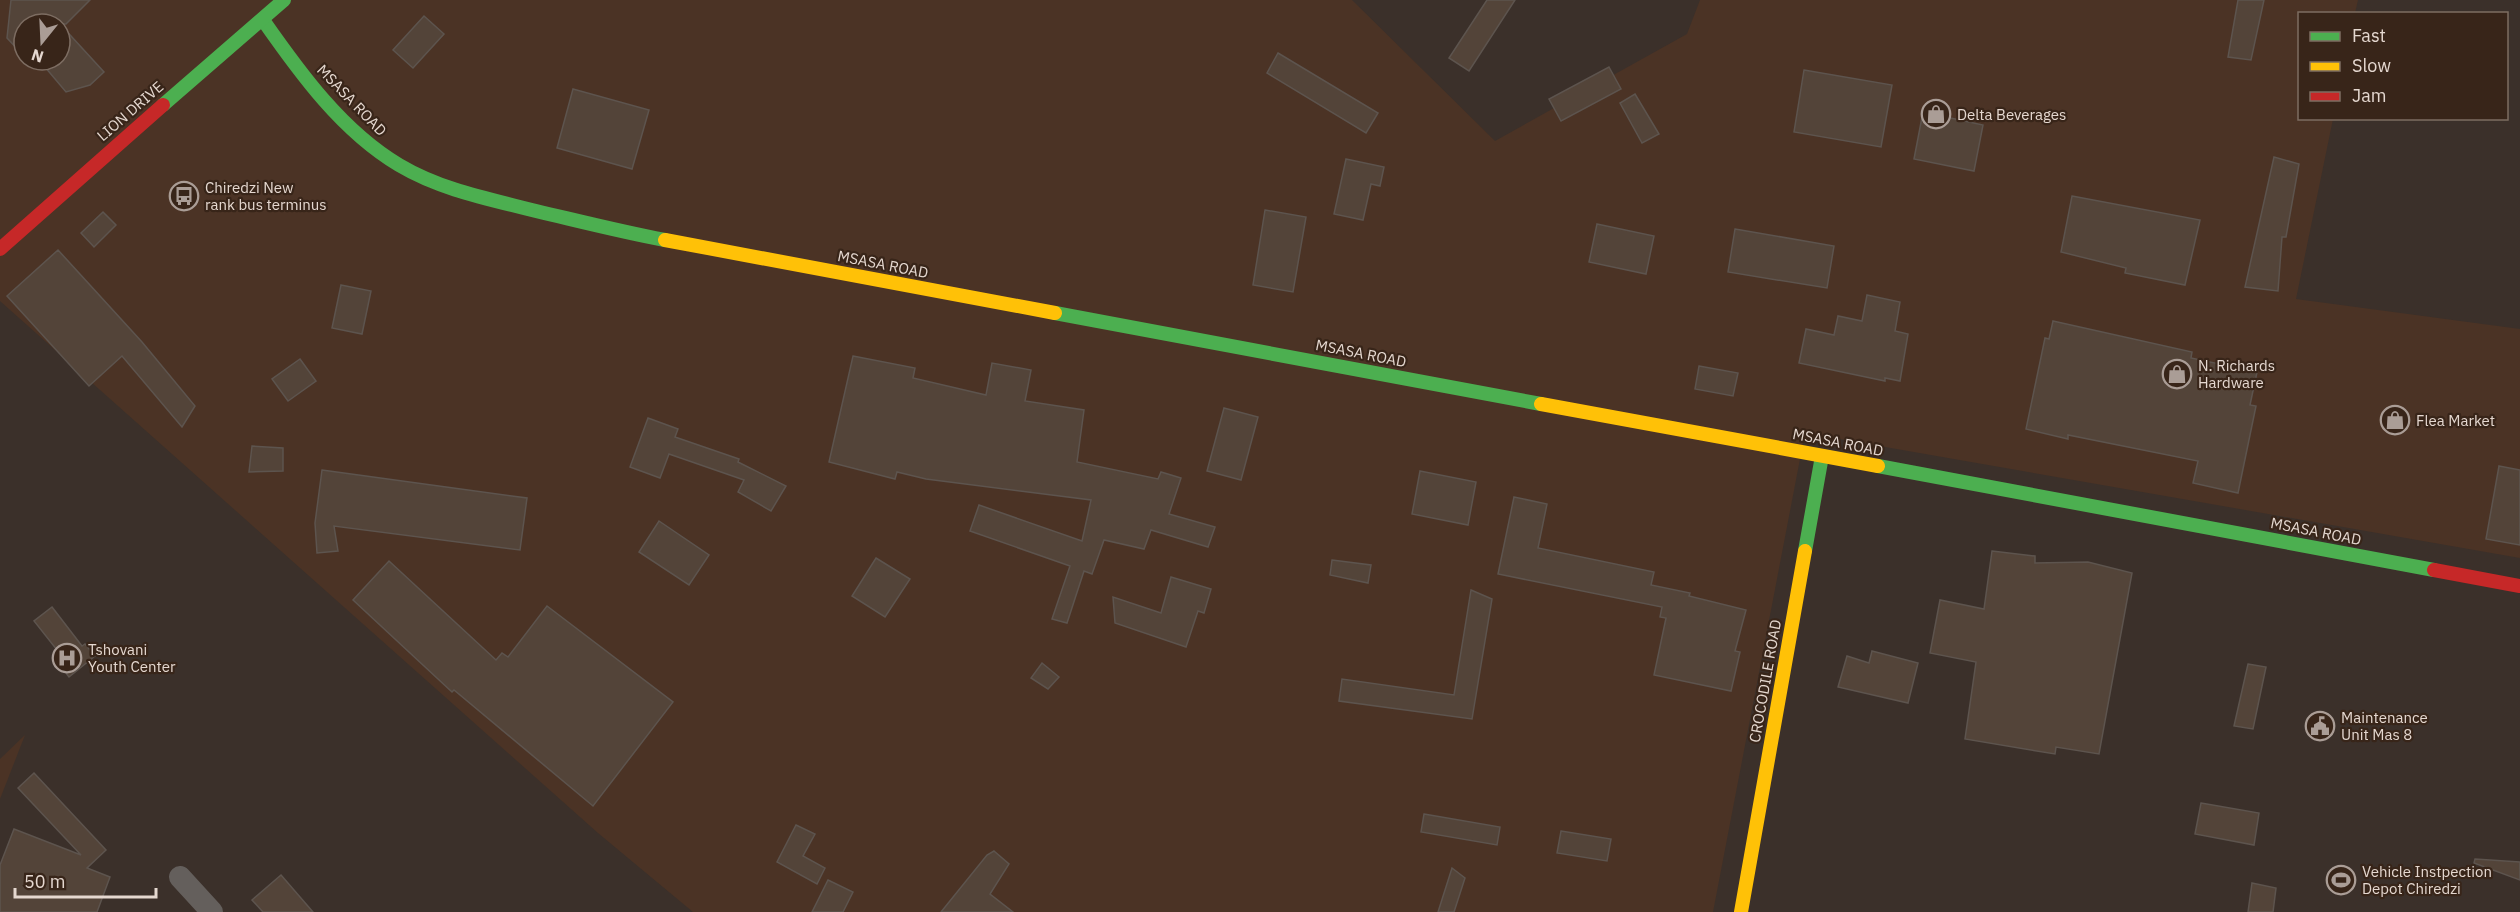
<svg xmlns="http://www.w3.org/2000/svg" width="2520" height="912" viewBox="0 0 2520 912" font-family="'IBM Plex Sans',sans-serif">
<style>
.built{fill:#4b3325;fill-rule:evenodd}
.building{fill:#534439;stroke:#5d544e;stroke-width:1.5}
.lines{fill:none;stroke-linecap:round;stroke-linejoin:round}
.street{stroke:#645f5c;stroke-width:22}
.fast{stroke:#4caf50;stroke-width:14}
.slow{stroke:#ffc107;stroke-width:14}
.jam{stroke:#c62828;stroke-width:14}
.labels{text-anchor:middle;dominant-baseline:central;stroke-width:4.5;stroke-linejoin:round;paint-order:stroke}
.street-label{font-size:15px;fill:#e5d8d0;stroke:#382519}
.poi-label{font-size:15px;fill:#e5d8d0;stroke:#382519;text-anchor:start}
</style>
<rect width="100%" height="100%" fill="#3b302a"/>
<g class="built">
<path d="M0 0H1352L1495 141 1687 34 1700 0H2358L2355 13 2300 14V118L2333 119 2296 299 2520 329V558L1805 433 1713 912H693L598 833 0 301ZM24 24H60V60H24Z"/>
<path d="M25 735 0 799V759Z"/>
</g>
<g class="building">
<path d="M11 0H90L66 24H24V56L7 38Z"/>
<path d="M1487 0H1515L1469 71 1449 58Z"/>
<path d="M2238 0H2264L2251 60 2228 57Z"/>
<path d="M424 16 444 34 413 68 393 50Z"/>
<path d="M60 24 104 72 90 85 66 92 39 60H60Z"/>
<path d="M1278 53 1378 113 1366 133 1267 73Z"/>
<path d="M1609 67 1621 89 1561 121 1549 99Z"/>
<path d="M1804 70 1892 85 1881 147 1794 132Z"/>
<path d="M573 89 649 110 632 169 557 148Z"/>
<path d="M1635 94 1659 134 1642 143 1620 103Z"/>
<path d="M1923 112 1983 125 1974 171 1914 159Z"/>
<path d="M2274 157 2299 164 2286 237H2282L2278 291 2245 287Z"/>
<path d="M1346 159 1384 167 1380 186 1371 184 1363 220 1334 214Z"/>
<path d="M2072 196 2200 220 2185 285 2125 273 2126 268 2061 252Z"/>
<path d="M1265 210 1306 217 1293 292 1253 285Z"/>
<path d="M103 212 116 225 94 247 81 233Z"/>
<path d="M1597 224 1654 236 1646 274 1589 262Z"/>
<path d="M1735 229 1834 246 1827 288 1728 272Z"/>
<path d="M58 250 142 342 195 406 182 427 122 356 89 386 7 296Z"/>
<path d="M341 285 371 291 362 334 332 328Z"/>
<path d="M1867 295 1900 302 1895 331 1908 334 1900 381 1885 378V381L1799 363 1806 329 1834 335 1838 316 1862 321Z"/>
<path d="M2053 321 2192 352 2191 358 2257 372 2250 405 2256 406 2238 493 2193 483 2198 461 2068 435V439L2026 429 2045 338 2049 339Z"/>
<path d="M853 356 915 368 913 378 986 395 992 363 1031 370 1025 401 1084 410 1077 462 1158 479 1161 472 1181 478 1169 514 1215 527 1208 547 1151 530 1144 549 1104 540 1092 574 1084 571 1067 623 1052 619 1070 566 970 531 979 505 1082 541 1091 500 926 479 897 472 895 479 829 462Z"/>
<path d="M300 359 316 381 288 401 272 379Z"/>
<path d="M1699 366 1738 373 1733 396 1695 389Z"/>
<path d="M1224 408 1258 417 1241 480 1207 471Z"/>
<path d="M648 418 678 429 675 437 739 459 738 462 786 486 771 511 738 492 744 480 669 454 660 478 630 467Z"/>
<path d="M252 446 283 448V471L249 472Z"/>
<path d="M2499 466 2520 470V545L2486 539Z"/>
<path d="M322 470 527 498 520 550 334 526 338 551 317 553 315 523Z"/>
<path d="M1420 471 1476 482 1468 525 1412 514Z"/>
<path d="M1514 497 1547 504 1538 548 1654 572 1651 585 1690 593 1689 596 1746 610 1735 651 1740 652 1731 691 1654 675 1666 618 1660 617 1662 607 1498 574Z"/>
<path d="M659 521 709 555 689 585 639 552Z"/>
<path d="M1992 551 2035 556V563L2088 562 2132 573 2099 754 2056 747 2055 754 1965 739 1976 662 1930 653 1940 600 1984 609Z"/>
<path d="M876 558 910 579 885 617 852 596Z"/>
<path d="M1332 560 1371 565 1368 583 1330 575Z"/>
<path d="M389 561 496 660 502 653 508 657 547 606 673 702 593 806 454 690 452 692 353 600Z"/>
<path d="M1171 577 1211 589 1204 613 1198 611 1186 647 1115 623 1113 597 1161 613Z"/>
<path d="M1471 590 1492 599 1472 719 1339 701 1342 679 1454 695Z"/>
<path d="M52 607 82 646 85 644 95 656 69 677 59 664 65 660 34 621Z"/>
<path d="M1872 651 1918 663 1908 703 1838 687 1847 656 1869 663Z"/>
<path d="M1042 663 1059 677 1048 689 1031 678Z"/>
<path d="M2248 664 2266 667 2253 729 2234 726Z"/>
<path d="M34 773 106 850 87 868 110 877 97 912H0V865L14 829 81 855 18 788Z"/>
<path d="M2201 803 2259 813 2254 845 2195 834Z"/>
<path d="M1424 814 1500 827 1497 845 1421 832Z"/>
<path d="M796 825 815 834 803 856 825 868 817 884 777 862Z"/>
<path d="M1561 831 1611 839 1607 861 1557 853Z"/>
<path d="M994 851 1009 864 990 894 1013 912H941L987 855Z"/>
<path d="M2475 859 2520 862V880L2474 863Z"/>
<path d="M1452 868 1465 878 1454 912H1438Z"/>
<path d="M281 875 313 912H263L252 900Z"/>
<path d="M828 880 853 892 843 912H812Z"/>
<path d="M2252 883 2276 888 2273 912H2248Z"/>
</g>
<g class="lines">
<path class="street" d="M180 877 212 912"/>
<g class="fast">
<path d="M263 20C300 73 342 131 399 165 441 190 489 199 536 211 579 221 622 232 665 240"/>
<path d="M163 105 284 0"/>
<path d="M1055 313 1541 404"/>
<path d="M1878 466 2434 570"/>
<path d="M1805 551 1822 456"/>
</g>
<g class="slow">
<path d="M665 240 1055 313"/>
<path d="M1541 404 1878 466"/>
<path d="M1741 912 1805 551"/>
</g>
<g class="jam">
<path d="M0 249 163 105"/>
<path d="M2434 570 2520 586"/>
</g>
</g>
<defs>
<g id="shop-ring" transform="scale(1.5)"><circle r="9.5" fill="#382519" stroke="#aa9d96" stroke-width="1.5"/><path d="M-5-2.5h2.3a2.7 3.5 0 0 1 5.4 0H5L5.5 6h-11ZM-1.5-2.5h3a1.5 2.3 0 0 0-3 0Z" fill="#aa9d96"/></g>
<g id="bus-ring" transform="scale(1.5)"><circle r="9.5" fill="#382519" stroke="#aa9d96" stroke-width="1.5"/><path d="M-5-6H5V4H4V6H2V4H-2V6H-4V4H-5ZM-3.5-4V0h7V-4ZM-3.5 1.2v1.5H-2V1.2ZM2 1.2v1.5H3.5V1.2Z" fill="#aa9d96"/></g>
<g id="hospital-ring" transform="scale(1.5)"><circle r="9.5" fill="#382519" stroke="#aa9d96" stroke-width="1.5"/><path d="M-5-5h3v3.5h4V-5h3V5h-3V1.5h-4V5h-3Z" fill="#aa9d96"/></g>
<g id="civic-ring" transform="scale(1.5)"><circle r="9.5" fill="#382519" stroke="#aa9d96" stroke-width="1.5"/><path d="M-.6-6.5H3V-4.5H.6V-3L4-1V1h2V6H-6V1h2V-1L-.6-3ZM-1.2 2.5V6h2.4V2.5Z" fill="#aa9d96"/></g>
<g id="stadium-ring" transform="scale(1.5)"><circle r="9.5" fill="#382519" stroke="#aa9d96" stroke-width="1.5"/><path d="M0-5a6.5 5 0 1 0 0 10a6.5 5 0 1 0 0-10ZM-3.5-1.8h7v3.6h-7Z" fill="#aa9d96"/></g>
</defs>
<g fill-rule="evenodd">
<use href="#shop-ring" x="1936" y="114"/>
<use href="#bus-ring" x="184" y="196"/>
<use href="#shop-ring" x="2177" y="374"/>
<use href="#shop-ring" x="2395" y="420"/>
<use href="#hospital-ring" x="67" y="658"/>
<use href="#civic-ring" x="2320" y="726"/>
<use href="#stadium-ring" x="2341" y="880"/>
</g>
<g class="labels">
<g class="street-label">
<text transform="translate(352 100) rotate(46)">MSASA ROAD</text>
<text transform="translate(130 111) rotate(-41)">LION DRIVE</text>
<text transform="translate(883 264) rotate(11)">MSASA ROAD</text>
<text transform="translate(1361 353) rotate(11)">MSASA ROAD</text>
<text transform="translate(1838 442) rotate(11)">MSASA ROAD</text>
<text transform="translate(2316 531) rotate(11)">MSASA ROAD</text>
<text transform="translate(1765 681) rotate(-80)">CROCODILE ROAD</text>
</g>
<g class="poi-label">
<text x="1957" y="114">Delta Beverages</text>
<text x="205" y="187">Chiredzi New<tspan x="205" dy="17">rank bus terminus</tspan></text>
<text x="2198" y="365">N. Richards<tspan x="2198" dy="17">Hardware</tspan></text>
<text x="2416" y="420">Flea Market</text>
<text x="88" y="649">Tshovani<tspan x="88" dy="17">Youth Center</tspan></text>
<text x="2341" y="717">Maintenance<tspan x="2341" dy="17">Unit Mas 8</tspan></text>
<text x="2362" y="871">Vehicle Instpection<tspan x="2362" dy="17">Depot Chiredzi</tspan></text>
</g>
</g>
<rect x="2298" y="12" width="210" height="108" fill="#382519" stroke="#7d6d62" stroke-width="1.5"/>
<rect x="2310" y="32" width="30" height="9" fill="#4caf50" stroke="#7d6d62" stroke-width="1.5"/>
<text x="2352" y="42" font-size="18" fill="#e5d8d0">Fast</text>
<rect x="2310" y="62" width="30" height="9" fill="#ffc107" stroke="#7d6d62" stroke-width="1.5"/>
<text x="2352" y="72" font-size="18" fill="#e5d8d0">Slow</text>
<rect x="2310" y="92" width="30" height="9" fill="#c62828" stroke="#7d6d62" stroke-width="1.5"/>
<text x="2352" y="102" font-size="18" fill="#e5d8d0">Jam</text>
<g transform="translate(42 42) rotate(198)"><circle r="28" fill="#382519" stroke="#7d6d62" stroke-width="1.5"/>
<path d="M0-4.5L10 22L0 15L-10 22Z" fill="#aa9d96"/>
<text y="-9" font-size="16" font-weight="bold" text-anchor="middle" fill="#e5d8d0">N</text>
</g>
<path d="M15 888v9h141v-9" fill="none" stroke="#e5d8d0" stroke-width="3"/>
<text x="24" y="888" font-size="18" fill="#e5d8d0" stroke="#382519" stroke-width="4.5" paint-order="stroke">50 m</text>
</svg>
